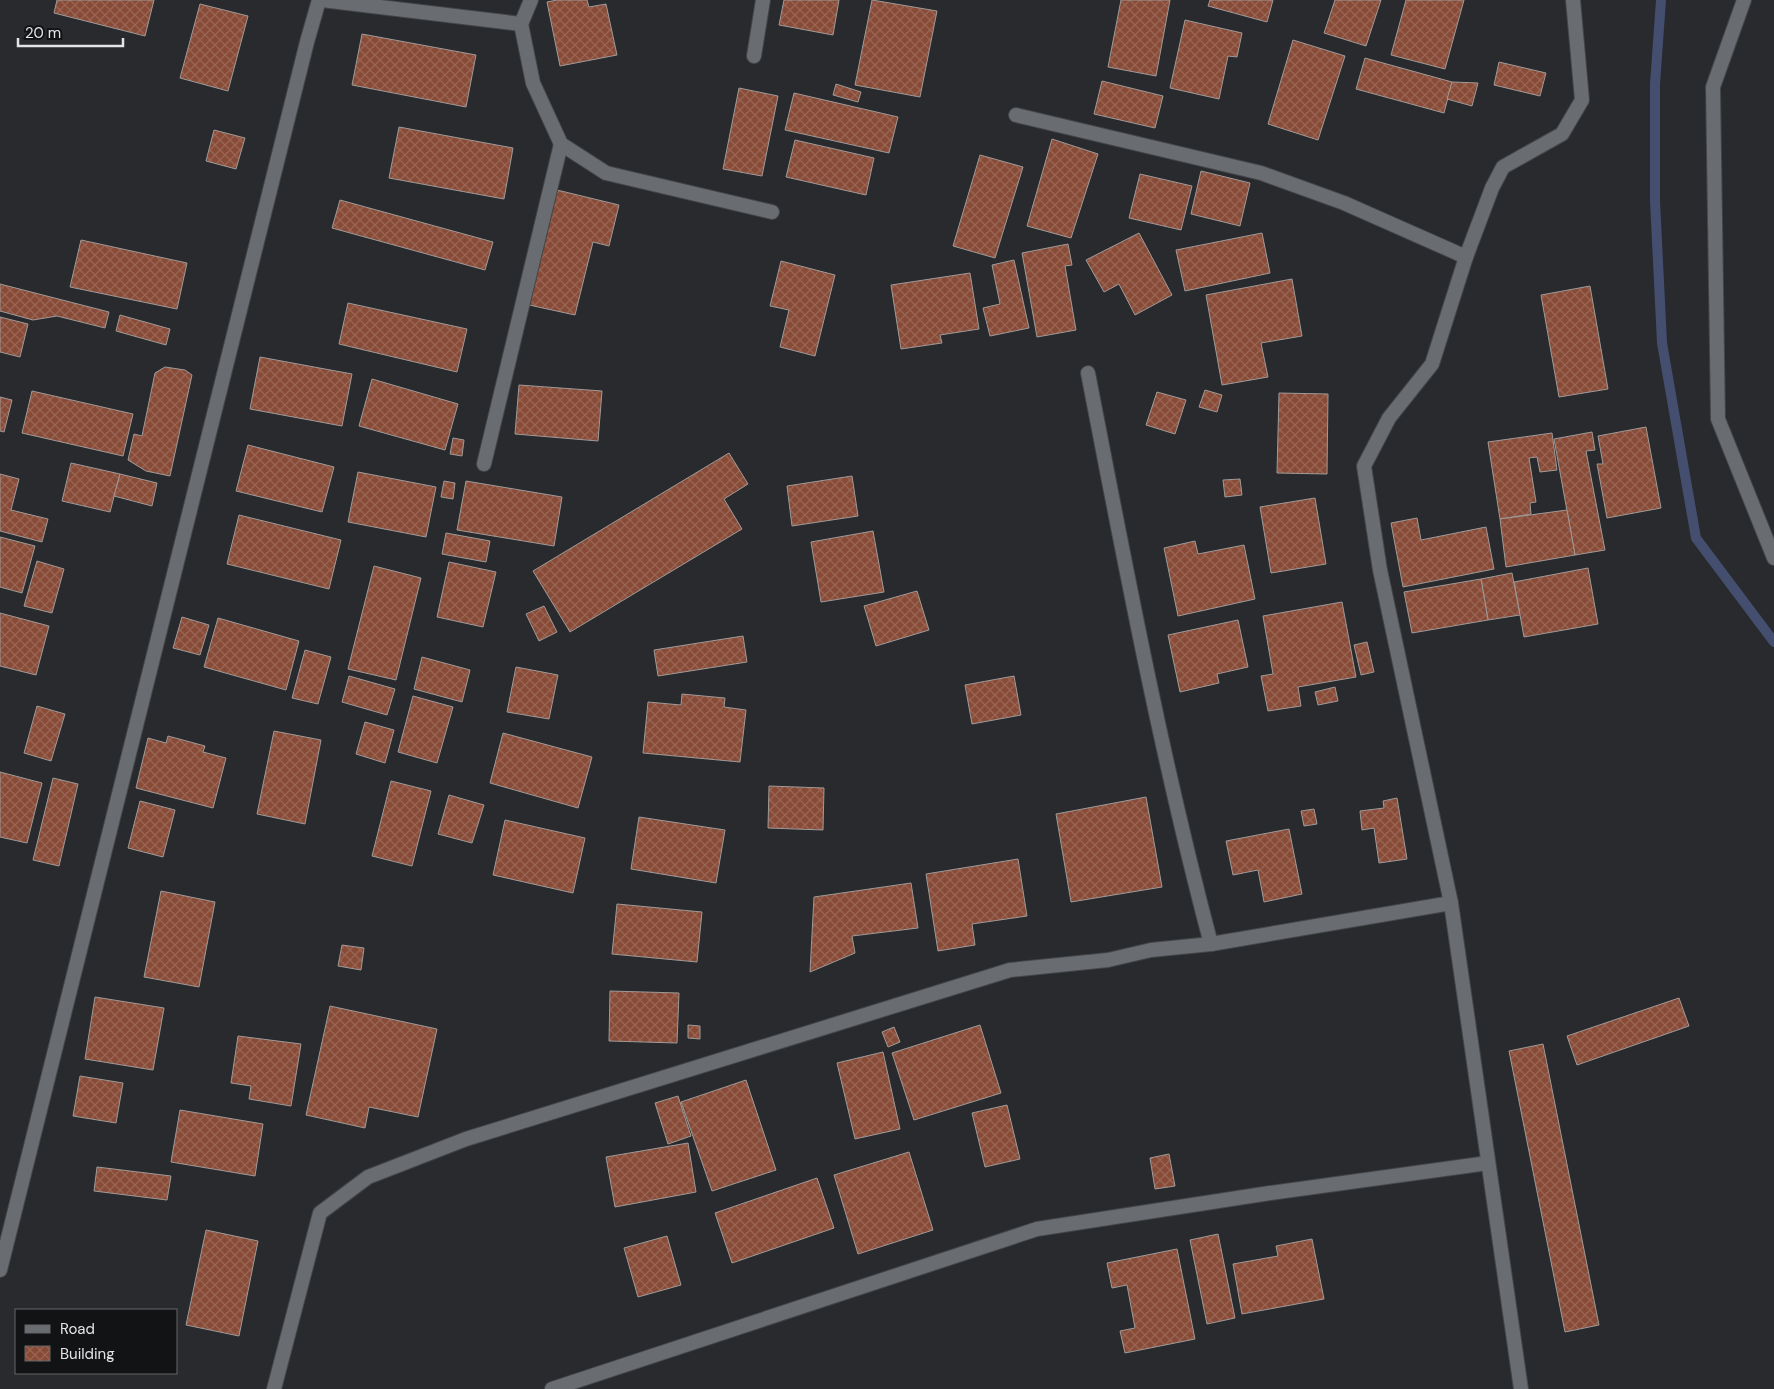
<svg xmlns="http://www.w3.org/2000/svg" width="1774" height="1389" viewBox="0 0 1774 1389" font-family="'DM Sans',sans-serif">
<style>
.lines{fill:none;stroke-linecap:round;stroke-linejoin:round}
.stream{stroke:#444f6f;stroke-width:10}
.building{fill:url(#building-cross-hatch);stroke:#a09a98}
.service-casing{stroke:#434548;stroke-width:16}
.minor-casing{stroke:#434548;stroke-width:16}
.service{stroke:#696c70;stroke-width:14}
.minor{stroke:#696c70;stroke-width:14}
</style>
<defs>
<pattern id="building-cross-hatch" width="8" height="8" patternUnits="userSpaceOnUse" patternTransform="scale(1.25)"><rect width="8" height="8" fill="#884b37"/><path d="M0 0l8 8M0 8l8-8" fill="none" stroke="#996554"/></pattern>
</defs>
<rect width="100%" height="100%" fill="#282a2e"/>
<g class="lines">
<path class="stream" d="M1661 0 1655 84V201L1662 343 1696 538 1774 642"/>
</g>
<g class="building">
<path d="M57 0H154L145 36 54 13Z"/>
<path d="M557 0H587L589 7 606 4 617 55 560 66 547 2Z"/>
<path d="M784 0H839L833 35 779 25Z"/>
<path d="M872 0 937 11 920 97 855 85Z"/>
<path d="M1121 0H1170L1156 76 1108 67Z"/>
<path d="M1210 0H1273L1267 22 1208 6Z"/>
<path d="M1335 0H1381L1366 46 1324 33Z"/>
<path d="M1406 0H1464L1445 69 1391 55Z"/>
<path d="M200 4 248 16 228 91 180 78Z"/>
<path d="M1185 20 1242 33 1237 57 1228 56 1219 99 1170 88Z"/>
<path d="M362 34 476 55 466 107 352 85Z"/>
<path d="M1293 40 1345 56 1318 140 1268 124Z"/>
<path d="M1365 58 1452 82 1444 113 1356 89Z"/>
<path d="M1499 62 1546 73 1540 96 1494 85Z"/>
<path d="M1102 81 1163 96 1155 128 1094 114Z"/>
<path d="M1452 82 1478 83 1472 106 1447 99Z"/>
<path d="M836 84 861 92 858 102 833 95Z"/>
<path d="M739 88 778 96 762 176 723 169Z"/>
<path d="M794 93 898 117 889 153 785 130Z"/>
<path d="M399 127 513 148 504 199 389 178Z"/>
<path d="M214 130 245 138 236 169 206 161Z"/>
<path d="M1052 139 1098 154 1071 238 1027 226Z"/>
<path d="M795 140 874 158 866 195 786 177Z"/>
<path d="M980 155 1023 167 995 258 953 246Z"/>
<path d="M1201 171 1250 183 1240 226 1191 214Z"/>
<path d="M1140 174 1192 186 1181 230 1129 218Z"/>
<path d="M557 190 619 205 609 246 593 242 575 315 529 305Z"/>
<path d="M340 200 493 242 485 270 332 228Z"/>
<path d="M1139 233 1172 295 1135 315 1119 284 1104 292 1086 260Z"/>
<path d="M1262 233 1270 273 1185 291 1176 250Z"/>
<path d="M81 240 187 263 177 309 70 287Z"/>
<path d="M1068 244 1072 265 1065 266 1076 330 1037 337 1022 253Z"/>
<path d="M1014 260 1029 328 990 336 983 308 1000 304 992 265Z"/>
<path d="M781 261 835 275 815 356 780 347 789 310 770 306Z"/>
<path d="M970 273 979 329 940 335 942 343 901 349 891 285Z"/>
<path d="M1292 279 1302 336 1261 343 1268 377 1222 385 1206 295Z"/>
<path d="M0 284 109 312 105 328 57 316 33 320 0 311Z"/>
<path d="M1590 286 1608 389 1559 397 1541 295Z"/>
<path d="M348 303 467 329 457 372 339 344Z"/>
<path d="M120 315 170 329 166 345 116 331Z"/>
<path d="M0 317 28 324 20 357 0 352Z"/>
<path d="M260 357 352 374 342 426 250 409Z"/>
<path d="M165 367 185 370 192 375 170 476 146 471 128 460 134 434 142 436 155 373Z"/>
<path d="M372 379 458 404 445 450 359 426Z"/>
<path d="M519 385 602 391 598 441 515 434Z"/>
<path d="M1205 390 1222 395 1217 412 1199 407Z"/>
<path d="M32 391 133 414 123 456 22 433Z"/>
<path d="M1157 392 1186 400 1175 434 1146 425Z"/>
<path d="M1279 393 1328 394 1327 474 1277 473Z"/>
<path d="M0 397 12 400 4 432 0 431Z"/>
<path d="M1646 427 1661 508 1607 518 1597 464H1603L1598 436Z"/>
<path d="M1592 432 1595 450 1586 451 1605 550 1575 555 1554 439Z"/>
<path d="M1552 433 1557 470 1540 472 1537 457 1529 458 1536 502 1530 503 1531 514 1500 519 1488 442Z"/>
<path d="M453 438 464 440 462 456 450 454Z"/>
<path d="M248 445 334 467 322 512 236 491Z"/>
<path d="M729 453 748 484 724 499 742 529 570 632 533 571Z"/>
<path d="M71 463 120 474 110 512 62 501Z"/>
<path d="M358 472 436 487 426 537 348 522Z"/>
<path d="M0 474 19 479 11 510 48 519 42 542 0 531Z"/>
<path d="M120 474 157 483 152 506 114 496Z"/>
<path d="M852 476 858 516 792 526 787 486Z"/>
<path d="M1240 479 1242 495 1225 497 1223 480Z"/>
<path d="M444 481 455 483 453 499 441 497Z"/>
<path d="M466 481 562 497 554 546 457 530Z"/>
<path d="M1315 498 1326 564 1271 573 1260 507Z"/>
<path d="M1567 510 1575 555 1506 567 1500 519Z"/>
<path d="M239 515 341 540 329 589 227 564Z"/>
<path d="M1417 518 1421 540 1486 527 1494 569 1403 587 1391 523Z"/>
<path d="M873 531 884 592 821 602 811 542Z"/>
<path d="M446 533 490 541 486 562 442 554Z"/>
<path d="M0 537 35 546 22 593 0 587Z"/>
<path d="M1195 541 1198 554 1244 545 1255 599 1178 616 1164 548Z"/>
<path d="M37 561 64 569 52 613 24 606Z"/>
<path d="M449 562 496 572 483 627 437 617Z"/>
<path d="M374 566 421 578 396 680 348 669Z"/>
<path d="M1588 568 1598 624 1524 637 1514 582Z"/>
<path d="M1512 573 1520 615 1488 620 1481 579Z"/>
<path d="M1481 579 1488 620 1412 633 1404 592Z"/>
<path d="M917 591 929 630 876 646 864 606Z"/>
<path d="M1342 602 1356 677 1298 687 1301 706 1268 711 1261 676 1273 674 1263 616Z"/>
<path d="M544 606 557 632 539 641 526 614Z"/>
<path d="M0 613 49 626 36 675 0 666Z"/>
<path d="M182 617 209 625 200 655 173 648Z"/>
<path d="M218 618 299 641 286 690 204 667Z"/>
<path d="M1238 620 1248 667 1217 674 1219 683 1180 692 1168 635Z"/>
<path d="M743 636 747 662 658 676 654 650Z"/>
<path d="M1367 642 1374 672 1361 675 1354 645Z"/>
<path d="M305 650 331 657 318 704 292 698Z"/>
<path d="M422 657 470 670 462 702 414 689Z"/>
<path d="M516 667 558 675 549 719 507 712Z"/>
<path d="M349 676 395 689 387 715 342 702Z"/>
<path d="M1014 676 1021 715 972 724 965 685Z"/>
<path d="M1335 687 1338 701 1318 705 1315 692Z"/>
<path d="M682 694 725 698 724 707 746 710 740 762 643 753 648 702 681 705Z"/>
<path d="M413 696 453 707 437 763 398 752Z"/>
<path d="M37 706 65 714 51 761 24 753Z"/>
<path d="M365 722 394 730 385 763 356 754Z"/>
<path d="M274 731 321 740 305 824 257 814Z"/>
<path d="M503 733 592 757 578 808 490 783Z"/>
<path d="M168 736 205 746 203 752 226 758 213 808 136 788 148 738 166 743Z"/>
<path d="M0 772 42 783 27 843 0 837Z"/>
<path d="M53 778 78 784 59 866 33 860Z"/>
<path d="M391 781 431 791 412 866 372 856Z"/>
<path d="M769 786 824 788 823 830 768 828Z"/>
<path d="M449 795 484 805 472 843 438 834Z"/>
<path d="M1146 797 1162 887 1071 902 1056 814Z"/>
<path d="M1397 798 1407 859 1379 863 1374 828 1362 830 1360 811 1384 808 1383 801Z"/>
<path d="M140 801 175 810 163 857 128 848Z"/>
<path d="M1314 809 1317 824 1304 826 1301 811Z"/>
<path d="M639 817 725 830 716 883 631 869Z"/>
<path d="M505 820 585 838 573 893 493 875Z"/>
<path d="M1289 829 1302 894 1264 902 1258 870 1233 875 1226 841Z"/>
<path d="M1018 859 1027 916 972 924 975 945 938 951 926 874Z"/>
<path d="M911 883 918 928 852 936 855 953 810 972 814 897Z"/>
<path d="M161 891 215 902 199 987 144 977Z"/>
<path d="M617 904 702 912 697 962 612 954Z"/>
<path d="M342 945 364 948 361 970 338 966Z"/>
<path d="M610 991 679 993 677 1043 609 1041Z"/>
<path d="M95 997 164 1008 153 1070 85 1059Z"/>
<path d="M1679 998 1689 1026 1577 1065 1567 1036Z"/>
<path d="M330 1006 437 1029 418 1117 369 1107 365 1128 306 1115Z"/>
<path d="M688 1025 700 1026V1039L688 1038Z"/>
<path d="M980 1025 1001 1093 914 1120 892 1053Z"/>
<path d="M894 1027 900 1042 888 1047 882 1032Z"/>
<path d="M238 1036 301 1044 291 1106 249 1099 251 1086 231 1083Z"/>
<path d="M1543 1044 1599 1325 1565 1332 1509 1051Z"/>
<path d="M883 1052 900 1129 855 1139 837 1063Z"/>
<path d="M80 1076 123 1083 116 1123 73 1116Z"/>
<path d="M746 1080 776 1170 712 1191 681 1102Z"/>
<path d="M678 1096 691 1136 668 1144 655 1103Z"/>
<path d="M1007 1105 1020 1159 985 1167 972 1113Z"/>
<path d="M180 1110 263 1124 255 1176 171 1162Z"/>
<path d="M688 1143 696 1192 615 1207 606 1157Z"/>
<path d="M909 1152 933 1230 858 1254 834 1175Z"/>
<path d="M1169 1154 1175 1186 1155 1189 1150 1158Z"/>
<path d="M97 1167 171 1176 167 1200 94 1191Z"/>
<path d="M817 1178 834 1228 732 1263 715 1213Z"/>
<path d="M206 1230 258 1241 239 1336 186 1325Z"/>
<path d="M1218 1234 1235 1318 1207 1324 1190 1240Z"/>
<path d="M667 1236 681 1285 638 1297 624 1248Z"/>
<path d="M1312 1239 1324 1299 1242 1314 1233 1264 1278 1256 1276 1246Z"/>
<path d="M1177 1249 1195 1339 1125 1353 1120 1331 1135 1328 1127 1285 1112 1288 1107 1263Z"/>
</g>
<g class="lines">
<g class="service-casing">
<g id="service">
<path d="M322 0 521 24 531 0"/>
<path d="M521 24 533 83 561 144 606 173 772 212"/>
<path d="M754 56 763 0"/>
<path d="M484 464 561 144"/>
</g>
</g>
<g class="minor-casing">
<g id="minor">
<path d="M1744 0 1713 87 1718 419 1774 558"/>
<path d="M1016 115 1261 173 1344 203 1466 257"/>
<path d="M1088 373C1125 564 1161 756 1211 944"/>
<path d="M0 1270 307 42 319 0"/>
<path d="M274 1389 320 1213 368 1177 466 1139 1010 970 1108 960 1151 950 1211 944 1451 903"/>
<path d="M552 1389 1037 1229 1270 1193 1488 1163"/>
<path d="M1521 1389 1451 903 1380 570 1364 466 1389 418 1432 364 1466 257 1492 188 1503 167 1562 134 1582 100 1573 0"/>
</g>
</g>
<use href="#service" class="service"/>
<use href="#minor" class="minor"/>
</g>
<rect x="15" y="1309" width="162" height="65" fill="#121314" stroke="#666768"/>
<rect x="25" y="1325" width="25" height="8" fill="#696c70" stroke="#666768"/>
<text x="60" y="1334" font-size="15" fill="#e3e4e7">Road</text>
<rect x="25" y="1346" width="25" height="15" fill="url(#building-cross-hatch)" stroke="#666768"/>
<text x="60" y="1359" font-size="15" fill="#e3e4e7">Building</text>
<path d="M18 38v8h105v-8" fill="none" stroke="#e3e4e7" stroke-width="2.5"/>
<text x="25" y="38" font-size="15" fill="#e3e4e7" stroke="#121314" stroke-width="4" paint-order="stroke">20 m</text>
</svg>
